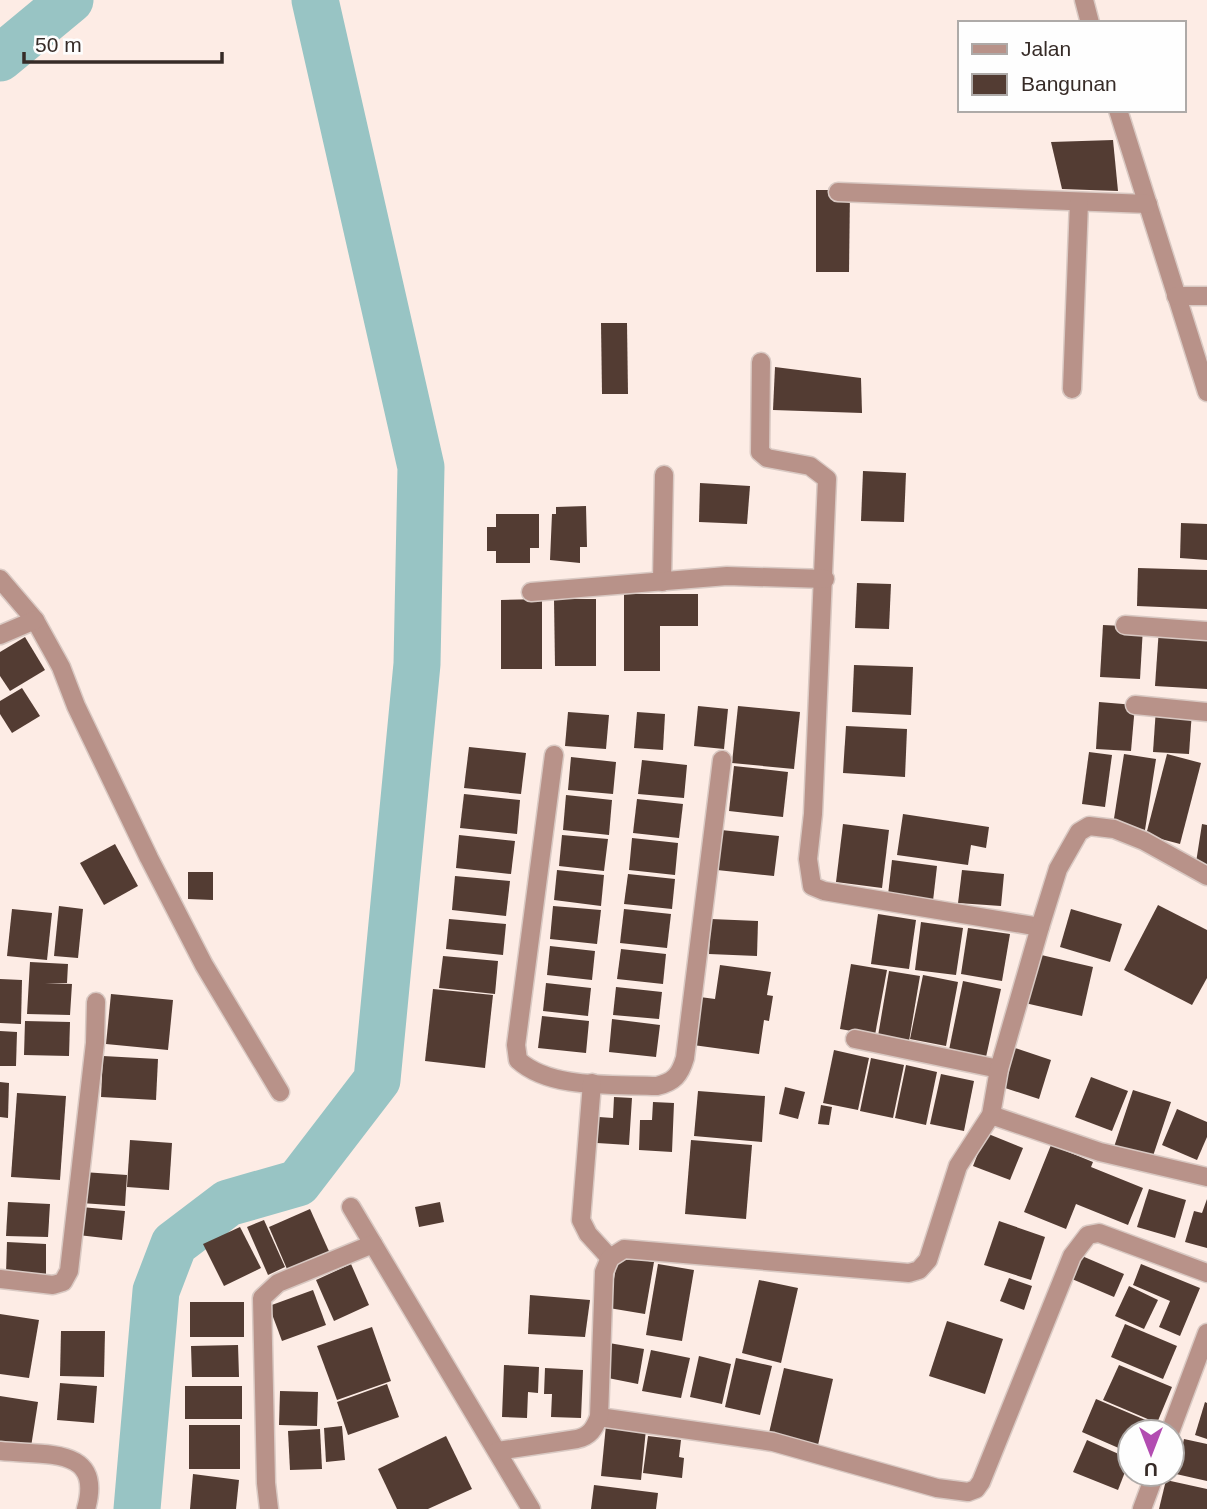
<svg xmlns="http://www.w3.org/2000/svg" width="1207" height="1509" viewBox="0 0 1207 1509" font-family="Helvetica,sans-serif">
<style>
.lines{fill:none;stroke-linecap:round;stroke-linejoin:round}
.river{stroke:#98c4c4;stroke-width:47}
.building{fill:#533c33}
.street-casing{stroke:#d9c9c3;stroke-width:21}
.street{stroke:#b89289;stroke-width:18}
</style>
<rect width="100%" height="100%" fill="#fdece5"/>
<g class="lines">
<g class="river">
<path d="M0 58 70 0"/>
<path d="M137 1509 156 1291 174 1244 228 1203 298 1183 377 1080 417 664 421 467 315 0"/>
</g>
</g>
<g class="building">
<path d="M1113 140 1118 191 1062 189 1051 142Z"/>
<path d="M816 190H850L849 272H816Z"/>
<path d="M601 323H627L628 394H602Z"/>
<path d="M775 367 861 378 862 413 773 410Z"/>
<path d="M863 471 906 473 904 522 861 521Z"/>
<path d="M700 483 750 486 747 524 699 522Z"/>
<path d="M586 506 587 547H580V563L550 560 552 514H556V507Z"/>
<path d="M496 514H539V548H530V563H496V551H487V527H496Z"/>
<path d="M1181 523 1207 524V560L1180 558Z"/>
<path d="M1138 568 1207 570V609L1137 606Z"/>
<path d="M857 583 891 584 889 629 855 628Z"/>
<path d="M624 594H698V626H660V671H624Z"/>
<path d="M542 599V669H501V600Z"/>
<path d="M554 599H596V666H555Z"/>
<path d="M1103 625 1143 627 1140 679 1100 677Z"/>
<path d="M1159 628 1207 631V689L1155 686Z"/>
<path d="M25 637 45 670 10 691 0 676V652Z"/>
<path d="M854 665 913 667 911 715 852 712Z"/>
<path d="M22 688 40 716 12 733 0 714V701Z"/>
<path d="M1099 702 1135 705 1131 751 1096 749Z"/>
<path d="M698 706 728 709 724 749 694 746Z"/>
<path d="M738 706 800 712 794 769 732 763Z"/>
<path d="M1156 708 1192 711 1189 754 1153 752Z"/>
<path d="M568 712 609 715 606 749 565 746Z"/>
<path d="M637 712 665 714 663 750 634 748Z"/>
<path d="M846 726 907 729 905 777 843 773Z"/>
<path d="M469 747 526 753 521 794 464 788Z"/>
<path d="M1089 752 1112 755 1105 807 1082 804Z"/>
<path d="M1124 754 1156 759 1145 830 1113 825Z"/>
<path d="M1167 754 1201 763 1180 844 1146 835Z"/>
<path d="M571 757 616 762 613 794 568 790Z"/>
<path d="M642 760 687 765 684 798 638 794Z"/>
<path d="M734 766 788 772 783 817 729 811Z"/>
<path d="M464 794 520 800 517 834 460 828Z"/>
<path d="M566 795 612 800 609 835 563 830Z"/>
<path d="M637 799 683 804 679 838 633 833Z"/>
<path d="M903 814 989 827 986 848 971 845 968 865 897 855Z"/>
<path d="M843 824 889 830 882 888 836 882Z"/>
<path d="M1202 824 1207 825V871L1195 869Z"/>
<path d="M721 830 779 836 774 876 717 870Z"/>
<path d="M459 835 515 841 511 874 456 868Z"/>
<path d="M562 835 608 839 604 871 559 866Z"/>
<path d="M632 838 678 843 675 875 629 870Z"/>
<path d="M115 844 138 886 104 905 80 863Z"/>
<path d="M892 860 937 866 933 901 888 895Z"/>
<path d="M557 870 604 875 601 906 554 900Z"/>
<path d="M962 870 1004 874 1001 906 958 903Z"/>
<path d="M188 872H213V900L188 899Z"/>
<path d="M628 874 675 879 672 909 624 904Z"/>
<path d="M455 876 510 881 506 916 452 910Z"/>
<path d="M1158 905 1207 930V978L1192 1005 1124 970Z"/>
<path d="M59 906 83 909 78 958 54 956Z"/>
<path d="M553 906 601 910 597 944 550 939Z"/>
<path d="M12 909 52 913 47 960 7 956Z"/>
<path d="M624 909 671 914 667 948 620 943Z"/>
<path d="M1071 909 1122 924 1110 962 1060 947Z"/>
<path d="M878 914 916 920 909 969 871 964Z"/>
<path d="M449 919 506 924 503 955 446 949Z"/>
<path d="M711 919 758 921 757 956 709 954Z"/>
<path d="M921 922 963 928 956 975 915 970Z"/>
<path d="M968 928 1010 934 1002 981 961 974Z"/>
<path d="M550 946 595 951 592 980 547 975Z"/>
<path d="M621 949 666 954 663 984 617 979Z"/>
<path d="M1037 954 1093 967 1082 1016 1025 1003Z"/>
<path d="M443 956 498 961 495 994 439 988Z"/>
<path d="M30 962 68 964 67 983H45L72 984 70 1015 27 1014Z"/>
<path d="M851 964 887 970 875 1035 840 1029Z"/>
<path d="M720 965 771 972 767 995 773 996 769 1021 764 1020 759 1054 693 1045 700 997 715 999Z"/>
<path d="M889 971 920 976 909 1041 878 1036Z"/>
<path d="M923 975 958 982 946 1046 910 1039Z"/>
<path d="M0 979 22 980 21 1024 0 1023Z"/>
<path d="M963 981 1001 989 986 1057 949 1050Z"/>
<path d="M546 983 591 988 588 1016 543 1011Z"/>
<path d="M616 987 662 992 659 1019 613 1015Z"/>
<path d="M433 989 493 995 485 1068 425 1061Z"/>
<path d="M111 994 173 1000 168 1050 106 1044Z"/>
<path d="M542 1016 589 1021 586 1053 538 1048Z"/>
<path d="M612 1019 660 1025 656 1057 609 1052Z"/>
<path d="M25 1021 70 1022 69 1056 24 1055Z"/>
<path d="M0 1031 17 1032 16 1066H0Z"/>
<path d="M1015 1048 1051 1060 1039 1099 1002 1087Z"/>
<path d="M834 1050 869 1058 858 1110 823 1103Z"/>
<path d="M103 1056 158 1059 156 1100 101 1097Z"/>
<path d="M871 1058 904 1065 893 1118 860 1111Z"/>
<path d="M906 1065 937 1072 926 1125 895 1118Z"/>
<path d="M941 1074 974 1081 964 1131 930 1124Z"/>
<path d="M1091 1077 1128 1091 1112 1131 1075 1117Z"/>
<path d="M0 1082 9 1083 8 1118 0 1117Z"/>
<path d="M785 1087 805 1092 798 1119 779 1114Z"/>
<path d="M1133 1090 1171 1102 1152 1159 1114 1147Z"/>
<path d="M698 1091 765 1096 762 1142 694 1136Z"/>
<path d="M17 1093 66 1096 60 1180 11 1177Z"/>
<path d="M614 1097 632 1098 629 1145 597 1143 599 1117 613 1118Z"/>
<path d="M653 1102 674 1103 672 1152 639 1150 640 1120H652Z"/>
<path d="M821 1105 832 1107 829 1125 818 1124Z"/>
<path d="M1177 1109 1207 1122V1137L1197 1160 1162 1145Z"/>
<path d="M986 1133 1023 1148 1010 1180 973 1166Z"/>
<path d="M130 1140 172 1143 169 1190 127 1187Z"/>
<path d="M691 1140 752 1145 746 1219 685 1214Z"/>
<path d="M1051 1145 1093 1162 1091 1167 1143 1188 1128 1225 1076 1204 1066 1229 1024 1212Z"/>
<path d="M83 1172 127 1175 125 1206 81 1203Z"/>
<path d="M1149 1189 1186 1200 1175 1238 1137 1227Z"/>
<path d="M1207 1199V1248L1185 1242 1194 1211 1202 1213Z"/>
<path d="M8 1202 50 1204 48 1237 6 1236Z"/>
<path d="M440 1202 444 1222 419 1227 415 1207Z"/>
<path d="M81 1207 125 1211 122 1240 78 1235Z"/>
<path d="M310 1209 332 1258 290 1276 269 1227Z"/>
<path d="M264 1220 285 1267 268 1275 247 1227Z"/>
<path d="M999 1221 1045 1237 1031 1280 984 1265Z"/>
<path d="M240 1227 261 1268 224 1286 203 1244Z"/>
<path d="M7 1242 46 1244V1274L6 1273Z"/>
<path d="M1075 1253 1124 1274 1114 1297 1065 1276Z"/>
<path d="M618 1256 654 1262 645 1314 609 1308Z"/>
<path d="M351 1264 369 1305 334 1321 316 1280Z"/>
<path d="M658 1264 694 1270 682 1341 646 1335Z"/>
<path d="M1141 1264 1200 1288 1180 1336 1159 1327 1170 1301 1133 1285Z"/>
<path d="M1009 1278 1032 1286 1024 1310 1000 1301Z"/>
<path d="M759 1280 798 1288 781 1363 742 1353Z"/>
<path d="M1129 1286 1158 1300 1144 1329 1115 1316Z"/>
<path d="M313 1290 326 1325 282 1341 269 1306Z"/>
<path d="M530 1295 590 1300 585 1337 528 1334Z"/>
<rect x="190" y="1302" width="54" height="35"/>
<path d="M0 1314 39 1320 29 1378 0 1374Z"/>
<path d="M947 1321 1003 1339 985 1394 929 1376Z"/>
<path d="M1125 1324 1177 1346 1163 1379 1111 1357Z"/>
<path d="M372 1327 391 1381 337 1400 317 1346Z"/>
<path d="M61 1331H105L104 1377 60 1376Z"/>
<path d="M609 1343 644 1349 638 1384 603 1377Z"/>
<path d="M238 1345 239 1377H192L191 1346Z"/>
<path d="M651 1350 690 1358 681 1398 642 1391Z"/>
<path d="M699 1356 731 1364 722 1404 690 1397Z"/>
<path d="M736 1358 772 1366 760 1415 725 1407Z"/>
<path d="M504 1365 539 1367 538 1393 528 1392 527 1418 502 1417Z"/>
<path d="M1119 1365 1172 1387 1157 1423 1103 1400Z"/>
<path d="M545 1368 583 1370 581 1418 551 1417 552 1394H544Z"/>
<path d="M784 1368 833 1379 818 1445 769 1433Z"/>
<path d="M60 1383 97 1386 94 1423 57 1420Z"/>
<path d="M387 1384 399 1417 348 1435 337 1402Z"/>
<rect x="185" y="1386" width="57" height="33"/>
<path d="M280 1391 318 1392 317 1426 279 1425Z"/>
<path d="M0 1396 38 1402 31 1447 0 1442Z"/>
<path d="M1096 1399 1155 1424 1151 1432H1130V1453L1082 1432Z"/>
<path d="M1205 1402 1207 1403V1439L1195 1435Z"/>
<rect x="189" y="1425" width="51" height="44"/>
<path d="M606 1425 646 1429 641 1480 601 1476Z"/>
<path d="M342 1426 345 1460 326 1462 324 1428Z"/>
<path d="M320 1429 322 1469 290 1470 288 1431Z"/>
<path d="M446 1436 472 1489 428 1509H397L378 1469Z"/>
<path d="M648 1436 681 1440 679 1457 684 1458 682 1478 643 1473Z"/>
<path d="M1184 1439 1207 1444V1481L1176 1474Z"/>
<path d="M1087 1440 1130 1459 1118 1490 1073 1472Z"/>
<path d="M193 1474 239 1480 236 1509H190Z"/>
<path d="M1166 1480 1207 1489V1509H1159Z"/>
<path d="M594 1485 658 1493 656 1509H591Z"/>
</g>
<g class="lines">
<g class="street-casing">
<g id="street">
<path d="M1084 0 1090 23"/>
<path d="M1118 110 1207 392"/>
<path d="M838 192 1148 204"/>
<path d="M1176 296H1207"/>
<path d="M761 362 760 452 767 458 810 466 827 479 813 814 808 859 812 886 824 891 1040 927"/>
<path d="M1072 389 1079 202"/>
<path d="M0 579 35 620 61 667 76 706 149 858 204 965 280 1092"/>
<path d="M662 582 664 475"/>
<path d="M531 592 727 576 825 579"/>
<path d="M1125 625 1207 631"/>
<path d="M0 635 35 620"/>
<path d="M1135 705 1207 712"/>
<path d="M554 755 516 1045 518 1060C551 1090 614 1084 657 1086 674 1082 680 1075 685 1058L722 760"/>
<path d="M855 1039 999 1069"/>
<path d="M592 1083 581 1220 588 1234 610 1258"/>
<path d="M991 1115 1100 1152 1207 1177"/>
<path d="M351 1207 531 1509"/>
<path d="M0 1279 53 1285 63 1282 69 1271 95 1043 96 1002"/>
<path d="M599 1417 773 1442 937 1488 968 1492 976 1489 981 1482 1072 1256 1088 1235 1099 1233 1207 1273"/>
<path d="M1170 1432 1207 1333"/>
<path d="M0 1451C44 1456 104 1445 86 1509"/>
<path d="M498 1451 577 1439C590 1436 594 1429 599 1417L604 1272 610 1258 624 1249 909 1273 919 1270 928 1260 958 1166 991 1115 999 1069 1040 927 1058 869 1079 832 1089 826 1114 829 1144 841 1207 876"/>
<path d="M269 1509 266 1483 262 1298 278 1283 373 1244"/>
<path d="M1142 1509 1155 1474"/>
</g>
</g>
<use href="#street" class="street"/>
</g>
<rect x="958" y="21" width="228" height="91" fill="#fefefe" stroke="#aeaaa8" stroke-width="2"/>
<rect x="972" y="44" width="35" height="10" fill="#b89289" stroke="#aeaaa8" stroke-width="2"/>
<text x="1021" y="56" font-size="21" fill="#362b27">Jalan</text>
<rect x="972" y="74" width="35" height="21" fill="#533c33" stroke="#aeaaa8" stroke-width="2"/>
<text x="1021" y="91" font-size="21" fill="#362b27">Bangunan</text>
<g transform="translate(1151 1453) rotate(180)"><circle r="33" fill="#fefefe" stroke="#aeaaa8" stroke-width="2"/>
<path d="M0-5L12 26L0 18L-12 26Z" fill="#b24cb1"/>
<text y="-10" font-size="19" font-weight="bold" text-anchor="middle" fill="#362b27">U</text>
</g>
<path d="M24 52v10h198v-10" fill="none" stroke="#362b27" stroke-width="3.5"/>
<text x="35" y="52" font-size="21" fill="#362b27" stroke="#fefefe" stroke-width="5" paint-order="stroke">50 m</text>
</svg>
